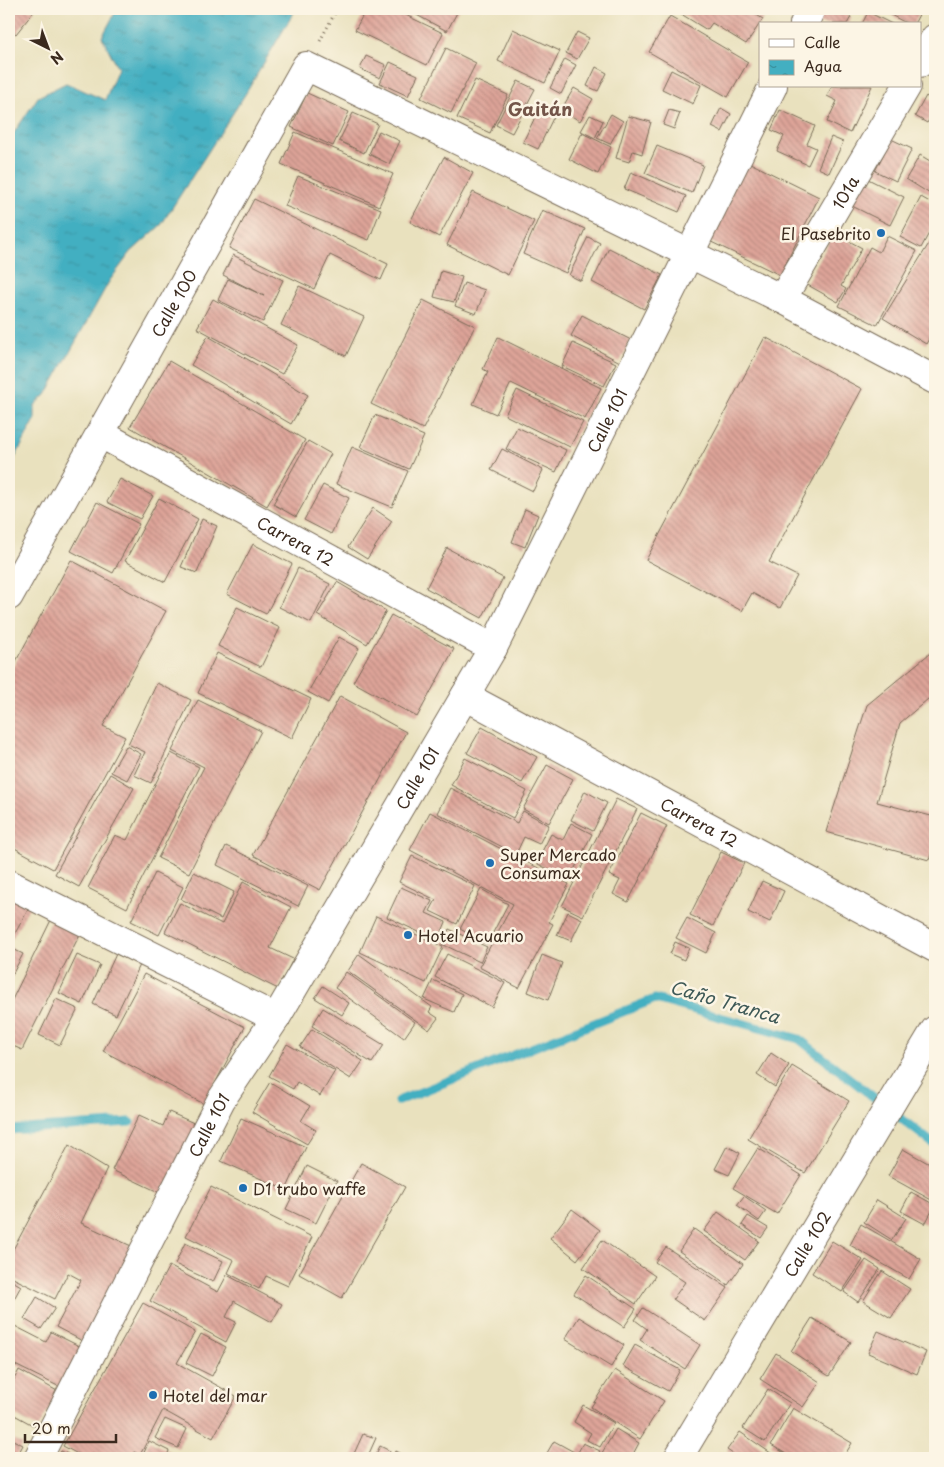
<svg xmlns="http://www.w3.org/2000/svg" width="944" height="1467" viewBox="0 0 944 1467" font-family="'Playpen Sans',sans-serif">
<style>
.water{fill:url(#water-ripples);stroke:#3f6c70}
.lines{fill:none;stroke-linecap:round;stroke-linejoin:round}
.stream{stroke:#43afc1;stroke-width:9}
.building{fill:url(#building-back-hatch)}
.minor-casing{stroke:#786a56;stroke-width:30}
.path{stroke:#786a56;stroke-width:3;stroke-dasharray:1 4;stroke-linecap:butt}
.minor{stroke:#fff;stroke-width:28}
.poi-dot{fill:#1f6fb2;stroke:#fcf5e5;stroke-width:2}
.labels{text-anchor:middle;dominant-baseline:central;stroke-width:5;stroke-linejoin:round;paint-order:stroke}
.street-label{font-size:16px;fill:#3b2a1e;stroke:#fcf5e5}
.poi-label{font-size:16px;fill:#3b2a1e;stroke:#fcf5e5;text-anchor:start}
.neighbourhood-label{font-size:18px;font-weight:bold;fill:#745549;stroke:#fcf5e5}
.water-label{font-size:18px;font-style:italic;fill:#3e5957;stroke:#fcf5e5}
</style>
<defs>
<pattern id="water-ripples" width="26" height="14" patternUnits="userSpaceOnUse" patternTransform="scale(1.25)"><rect width="26" height="14" fill="#43afc1"/><path d="M2 4q2-2 4 0t4 0M15 11q2-2 4 0t4 0" fill="none" stroke="#398f9c"/></pattern>
<pattern id="building-back-hatch" width="6" height="6" patternUnits="userSpaceOnUse" patternTransform="scale(1.25)"><rect width="6" height="6" fill="#dea499"/><path d="M-1 5l2 2M0 0l6 6M5-1l2 2" fill="none" stroke="#b5867c"/></pattern>
</defs>
<rect width="100%" height="100%" fill="#fcf5e5"/>
<filter id="ink" filterUnits="userSpaceOnUse"><feTurbulence type="fractalNoise" baseFrequency=".02" numOctaves="2"/><feDisplacementMap in="SourceGraphic" scale="10" xChannelSelector="R" yChannelSelector="G"/><feConvolveMatrix kernelMatrix="1 2 1 2 8 2 1 2 1" color-interpolation-filters="sRGB"/></filter>
<filter id="wash" filterUnits="userSpaceOnUse"><feTurbulence type="fractalNoise" baseFrequency=".0096" numOctaves="4" result="noise"/><feDisplacementMap in="SourceGraphic" scale="20" xChannelSelector="R" yChannelSelector="G"/><feGaussianBlur stdDeviation="1.12" result="paint"/><feColorMatrix in="noise" values="0 0 0 0 0 0 0 0 0 0 0 0 0 0 0 0 0 1.4 0 .05"/><feComposite in="paint" operator="in"/></filter>
<g filter="url(#wash)">
<rect width="100%" height="100%" fill="#e9e1be"/>
<path class="water" d="M117 9H296L246 93 161 225 131 252 110 280 46 395 35 405V420L9 469V140L38 97 66 83 105 100 118 68 102 37Z"/>
<g class="lines">
<g class="stream">
<path d="M398 1101 655 999 799 1039 935 1145"/>
<path d="M9 1130 130 1122"/>
</g>
</g>
<g id="blocks">
<g class="building">
<path d="M9 9 35 10 16 34 9 29Z"/>
<path d="M366 9H393L443 33 427 65 355 30Z"/>
<path d="M405 9H459L447 31Z"/>
<path d="M673 9H747L763 19 746 44 712 23 707 30Z"/>
<path d="M816 9H836L851 17 847 24H811Z"/>
<path d="M884 9H922L914 24H908L883 11Z"/>
<path d="M868 12 892 24H862Z"/>
<path d="M670 16 748 62 728 97 649 52Z"/>
<path d="M513 29 560 51 545 83 498 61Z"/>
<path d="M577 32 589 38 577 59 566 53Z"/>
<path d="M446 48 476 63 451 113 421 98Z"/>
<path d="M366 56 386 65 380 78 360 69Z"/>
<path d="M565 59 576 65 561 94 550 88Z"/>
<path d="M390 62 418 75 408 96 380 83Z"/>
<path d="M596 67 607 73 598 91 587 86Z"/>
<path d="M671 70 701 85 693 104 662 89Z"/>
<path d="M475 80 508 95 490 133 457 118Z"/>
<path d="M518 81 535 89 512 133 496 125Z"/>
<path d="M832 86H872L850 133 827 122 837 101 827 96Z"/>
<path d="M574 88 593 99 580 121 561 110Z"/>
<path d="M307 93 349 112 333 146 291 127Z"/>
<path d="M926 96 935 102V120L931 117 927 123 915 116Z"/>
<path d="M541 105 556 112 538 149 523 142Z"/>
<path d="M721 108 731 114 722 132 712 127Z"/>
<path d="M669 110 680 113 674 129 663 125Z"/>
<path d="M780 110 815 126 807 144 816 148 808 165 777 151 784 136 771 130Z"/>
<path d="M353 113 378 124 364 153 339 141Z"/>
<path d="M611 114 623 121 610 144 597 138Z"/>
<path d="M590 115 603 121 595 138 581 131Z"/>
<path d="M628 116 651 122 642 154 633 151 629 162 616 158Z"/>
<path d="M379 131 400 141 389 164 369 154Z"/>
<path d="M295 132 393 174 379 206 281 164Z"/>
<path d="M582 133 611 147 598 174 569 159Z"/>
<path d="M831 137 843 142 829 173 818 168Z"/>
<path d="M891 139 912 149 896 181 875 171Z"/>
<path d="M657 146 703 165 692 193 645 173Z"/>
<path d="M920 155 935 164V197L906 179Z"/>
<path d="M444 157 473 173 439 237 410 222Z"/>
<path d="M744 160 819 197 780 275 705 239Z"/>
<path d="M631 172 686 196 679 212 624 189Z"/>
<path d="M298 176 381 209 369 240 285 206Z"/>
<path d="M864 177 904 197 890 225 850 205Z"/>
<path d="M473 192 534 221 508 275 447 245Z"/>
<path d="M921 197 935 205V222L921 248 900 237Z"/>
<path d="M254 199 388 264 381 280 330 255 314 289 229 248Z"/>
<path d="M542 210 585 229 566 273 523 254Z"/>
<path d="M834 233 862 248 841 286 846 289 838 302 806 284Z"/>
<path d="M887 236 917 251 877 325 839 306 870 247 879 252Z"/>
<path d="M588 237 600 243 581 281 569 275Z"/>
<path d="M933 237 935 238V328L926 344 883 318Z"/>
<path d="M609 248 662 275 644 309 592 282Z"/>
<path d="M233 255 283 280 263 322 218 300 228 279 264 296 223 275Z"/>
<path d="M441 271 462 277 454 302 434 297Z"/>
<path d="M464 283 485 290 476 314 455 306Z"/>
<path d="M299 286 364 317 346 356 281 325Z"/>
<path d="M213 299 298 345 282 374 197 328Z"/>
<path d="M423 300 475 326 423 429 371 404Z"/>
<path d="M582 315 631 340 620 362 571 336Z"/>
<path d="M208 336 308 395 291 424 191 365Z"/>
<path d="M498 337 601 388 585 419 511 383 496 414 473 404 488 372 483 369Z"/>
<path d="M765 337 862 389 769 562 797 576 780 608 752 593 742 611 646 560Z"/>
<path d="M573 343 616 363 604 386 562 366Z"/>
<path d="M169 361 305 440 267 506 130 427Z"/>
<path d="M517 390 583 422 570 447 505 415Z"/>
<path d="M375 415 424 436 409 469 360 447Z"/>
<path d="M517 427 566 450 556 472 506 449Z"/>
<path d="M308 441 331 454 296 517 273 504Z"/>
<path d="M352 447 408 471 392 507 336 484Z"/>
<path d="M502 449 543 470 533 491 491 470Z"/>
<path d="M120 479 153 496 140 519 107 502Z"/>
<path d="M323 485 349 498 331 534 304 520Z"/>
<path d="M159 498 198 519 165 582 125 561Z"/>
<path d="M97 502 139 524 113 573 71 551Z"/>
<path d="M373 508 392 521 367 559 348 547Z"/>
<path d="M525 509 538 515 525 547 512 542Z"/>
<path d="M202 519 217 526 197 573 181 567Z"/>
<path d="M253 544 292 564 266 614 227 594Z"/>
<path d="M447 548 503 578 482 618 426 588Z"/>
<path d="M71 560 166 611 103 726 125 737 53 869 9 845V674Z"/>
<path d="M298 568 330 584 311 623 279 607Z"/>
<path d="M337 582 386 611 367 644 317 615Z"/>
<path d="M237 607 280 628 261 667 218 646Z"/>
<path d="M391 615 454 649 417 717 353 682Z"/>
<path d="M339 637 359 648 328 703 308 692Z"/>
<path d="M935 649V693L900 723 877 802 935 817V842L929 860 826 832 867 705Z"/>
<path d="M217 653 311 699 292 738 198 693Z"/>
<path d="M157 683 191 700 151 783 134 775 145 752 128 744Z"/>
<path d="M340 696 406 732 320 890 253 855Z"/>
<path d="M198 700 261 731 189 873 158 858 204 767 172 751Z"/>
<path d="M482 727 537 757 522 783 467 753Z"/>
<path d="M126 746 141 754 127 780 111 772Z"/>
<path d="M171 753 199 767 127 908 88 888 115 835 127 840Z"/>
<path d="M465 758 527 791 513 818 451 785Z"/>
<path d="M547 765 573 779 549 823 523 809Z"/>
<path d="M110 774 134 788 79 887 55 874Z"/>
<path d="M450 788 517 823 523 811 549 825 539 844 524 837 516 854 437 813Z"/>
<path d="M585 791 607 803 593 831 571 820Z"/>
<path d="M616 799 637 809 583 916 562 906Z"/>
<path d="M430 812 569 884 549 922 553 924 519 988 479 967 513 904 410 850Z"/>
<path d="M641 813 667 826 628 902 613 894 620 880 609 875Z"/>
<path d="M571 823 592 834 569 880 536 863 551 834 563 840Z"/>
<path d="M226 846 308 886 298 906 217 865Z"/>
<path d="M721 852 744 863 713 926 690 915Z"/>
<path d="M412 856 475 886 457 924 430 911 436 900 399 882Z"/>
<path d="M194 872 234 892 221 919 181 899Z"/>
<path d="M155 873 183 887 159 935 131 921Z"/>
<path d="M762 881 784 891 770 922 748 912Z"/>
<path d="M243 882 291 907 270 948 293 959 278 989 165 932 180 903 222 924Z"/>
<path d="M401 887 432 901 426 913 446 922 438 941 387 917Z"/>
<path d="M481 889 508 904 487 944 460 929Z"/>
<path d="M9 895 30 906 12 939 9 937Z"/>
<path d="M568 912 582 919 571 941 557 935Z"/>
<path d="M376 916 443 947 426 983 360 952Z"/>
<path d="M687 918 716 933 706 953 676 938Z"/>
<path d="M51 920 80 934 22 1050 9 1044V1006Z"/>
<path d="M449 929 487 947 480 962 442 944Z"/>
<path d="M675 942 689 948 684 960 670 954Z"/>
<path d="M9 947 23 954 9 981Z"/>
<path d="M116 954 140 965 116 1015 93 1004Z"/>
<path d="M359 954 432 1007 429 1012 438 1018 429 1030 348 971Z"/>
<path d="M447 954 505 983 492 1007 435 977Z"/>
<path d="M77 955 100 965 82 1004 59 993Z"/>
<path d="M542 955 562 963 548 1000 528 992Z"/>
<path d="M346 972 415 1022 404 1038 335 988Z"/>
<path d="M144 974 245 1027 204 1104 103 1051Z"/>
<path d="M433 980 462 994 454 1012 424 999Z"/>
<path d="M323 986 349 1003 342 1015 315 998Z"/>
<path d="M56 999 78 1009 60 1045 39 1035Z"/>
<path d="M323 1008 384 1045 372 1063 312 1026Z"/>
<path d="M312 1029 363 1061 351 1079 300 1047Z"/>
<path d="M287 1044 335 1071 320 1096 297 1082 293 1089 269 1076Z"/>
<path d="M771 1053 789 1065 775 1087 757 1075Z"/>
<path d="M792 1066 849 1101 805 1173 748 1139Z"/>
<path d="M270 1082 310 1106 301 1121 316 1130 307 1144 252 1112Z"/>
<path d="M169 1112 205 1128 171 1198 112 1170 139 1115 163 1126Z"/>
<path d="M241 1118 306 1147 286 1190 221 1161Z"/>
<path d="M69 1145 107 1168 81 1223 140 1250 92 1346 56 1327 81 1280 68 1273 55 1299 9 1276V1257Z"/>
<path d="M727 1146 740 1153 729 1175 715 1169Z"/>
<path d="M758 1148 801 1175 777 1214 733 1188Z"/>
<path d="M903 1149 935 1167V1202L888 1176Z"/>
<path d="M361 1163 405 1187 342 1298 299 1274Z"/>
<path d="M307 1166 337 1181 316 1223 286 1209Z"/>
<path d="M211 1187 312 1237 288 1286 266 1276 259 1289 228 1273 234 1260 186 1236Z"/>
<path d="M911 1192 935 1205 925 1224 901 1211Z"/>
<path d="M744 1196 766 1211 759 1221 737 1205Z"/>
<path d="M877 1200 906 1218 892 1240 864 1222Z"/>
<path d="M572 1209 600 1230 577 1260 550 1238Z"/>
<path d="M718 1212 759 1241 745 1260 704 1231Z"/>
<path d="M748 1216 768 1228 761 1238 742 1225Z"/>
<path d="M861 1224 921 1259 909 1279 850 1245Z"/>
<path d="M694 1229 743 1264 728 1285 679 1251Z"/>
<path d="M602 1240 655 1276 636 1304 583 1268Z"/>
<path d="M832 1241 863 1260 842 1292 812 1273Z"/>
<path d="M185 1243 223 1261 213 1282 175 1264Z"/>
<path d="M666 1247 728 1288 705 1321 673 1299 685 1282 655 1262Z"/>
<path d="M866 1260 880 1269 858 1302 844 1292Z"/>
<path d="M169 1266 218 1292 227 1275 282 1304 272 1322 234 1301 226 1317 236 1322 226 1342 150 1301Z"/>
<path d="M882 1271 910 1289 891 1318 863 1301Z"/>
<path d="M586 1275 636 1309 624 1327 574 1294Z"/>
<path d="M9 1279 21 1286 9 1308Z"/>
<path d="M37 1297 55 1308 41 1329 24 1319Z"/>
<path d="M143 1303 195 1332 177 1363 236 1396 213 1438 163 1410 140 1455 134 1452 130 1458H85L63 1446Z"/>
<path d="M643 1308 700 1345 685 1369 640 1340 647 1329 635 1320Z"/>
<path d="M579 1317 624 1345 611 1367 565 1339Z"/>
<path d="M812 1318 851 1342 829 1376 791 1351Z"/>
<path d="M9 1323 46 1342 51 1332 87 1350 68 1391 9 1362Z"/>
<path d="M878 1331 926 1352 917 1374 868 1353Z"/>
<path d="M201 1334 226 1347 212 1376 186 1363Z"/>
<path d="M635 1345 680 1370 668 1391 623 1366Z"/>
<path d="M776 1353 820 1382 803 1407 760 1379Z"/>
<path d="M19 1370 59 1392 38 1428 9 1412V1389Z"/>
<path d="M615 1370 664 1401 640 1439 591 1407Z"/>
<path d="M768 1389 790 1403 765 1442 743 1428Z"/>
<path d="M583 1405 614 1423 600 1447 587 1440 591 1433 574 1422Z"/>
<path d="M793 1408 852 1443 843 1458H793L771 1445Z"/>
<path d="M165 1419 187 1429 178 1448 155 1438Z"/>
<path d="M616 1429 639 1443 631 1458H599Z"/>
<path d="M740 1432 778 1458H739L727 1450Z"/>
<path d="M363 1434 376 1438 367 1458H352Z"/>
<path d="M9 1438 23 1445 16 1458H9Z"/>
<path d="M149 1441 169 1451 166 1458H149L143 1455Z"/>
<path d="M554 1441 574 1452 570 1458H544Z"/>
<path d="M583 1443 600 1451 596 1458H575Z"/>
<path d="M380 1446 390 1451 387 1458H374Z"/>
<path d="M61 1451 76 1458H57Z"/>
<path d="M396 1451 406 1456 405 1458H392Z"/>
</g>
</g>
</g>
<g filter="url(#ink)">
<use href="#blocks" fill-opacity="0" stroke="#786a56" stroke-width="1"/>
<g class="lines">
<g class="minor-casing">
<g id="minor">
<path d="M804 24 811 9"/>
<path d="M920 63 935 38"/>
<path id="s1" d="M782 299 907 86"/>
<path id="s2" d="M101 434 493 648"/>
<path id="s3" d="M9 596 306 66 782 299 935 380"/>
<path id="s4" d="M465 696 935 948"/>
<path d="M9 884 276 1018"/>
<path id="s5" d="M38 1458 221 1100 276 1018 493 648 773 86"/>
<path id="s6" d="M678 1458 935 1030"/>
</g>
</g>
<path class="path" d="M320 41 337 9"/>
<use href="#minor" class="minor"/>
</g>
</g>
<g class="poi-dot">
<circle cx="881" cy="233" r="5"/>
<circle cx="490" cy="863" r="5"/>
<circle cx="408" cy="935" r="5"/>
<circle cx="243" cy="1188" r="5"/>
<circle cx="153" cy="1395" r="5"/>
</g>
<g class="labels">
<g class="street-label">
<text stroke="none"><textPath href="#s1" startOffset="124">101a</textPath></text>
<text stroke="none"><textPath href="#s3" startOffset="336">Calle 100</textPath></text>
<text stroke="none"><textPath href="#s5" startOffset="1184">Calle 101</textPath></text>
<text stroke="none"><textPath href="#s2" startOffset="222">Carrera 12</textPath></text>
<text stroke="none"><textPath href="#s5" startOffset="779">Calle 101</textPath></text>
<text stroke="none"><textPath href="#s4" startOffset="266">Carrera 12</textPath></text>
<text stroke="none"><textPath href="#s5" startOffset="374">Calle 101</textPath></text>
<text stroke="none"><textPath href="#s6" startOffset="250">Calle 102</textPath></text>
</g>
<g class="poi-label">
<text x="871" y="233" text-anchor="end">El Pasebrito</text>
<text x="500" y="854">Super Mercado<tspan x="500" dy="18">Consumax</tspan></text>
<text x="418" y="935">Hotel Acuario</text>
<text x="253" y="1188">D1 trubo waffe</text>
<text x="163" y="1395">Hotel del mar</text>
</g>
<g class="neighbourhood-label">
<text x="540" y="108">Gaitán</text>
</g>
<g class="water-label">
<text transform="translate(725 1001) rotate(16)">Caño Tranca</text>
</g>
</g>
<rect width="944" height="1467" fill="none" stroke="#fcf5e5" stroke-width="30"/>
<rect x="759" y="22" width="162" height="65" fill="#fcf5e5" stroke="#afa495"/>
<rect x="769" y="39" width="25" height="8" fill="#ffffff" stroke="#afa495"/>
<text x="804" y="48" font-size="15" fill="#3b2a1e">Calle</text>
<rect x="769" y="60" width="25" height="15" fill="url(#water-ripples)" stroke="#afa495"/>
<text x="804" y="72" font-size="15" fill="#3b2a1e">Agua</text>
<g transform="translate(48 48) rotate(138)" stroke="#fcf5e5" stroke-width="4" paint-order="stroke">
<path d="M0-4L9 19L0 12L-9 19Z" fill="#3b2a1e"/>
<text y="-8" font-size="14" font-weight="bold" text-anchor="middle" fill="#3b2a1e">N</text>
</g>
<path d="M25 1434v8h91v-8" fill="none" stroke="#3b2a1e" stroke-width="2.5"/>
<text x="32" y="1434" font-size="15" fill="#3b2a1e" stroke="#fcf5e5" stroke-width="4" paint-order="stroke">20 m</text>
</svg>
